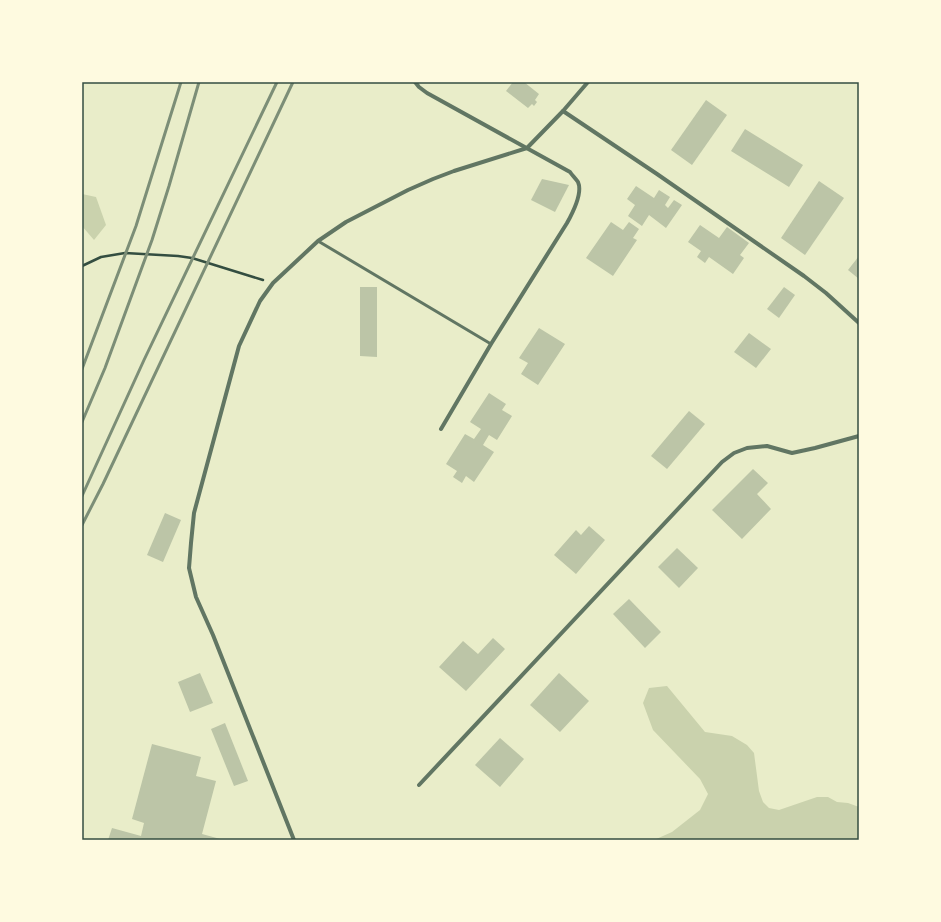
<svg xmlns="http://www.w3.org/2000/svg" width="941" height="922" viewBox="0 0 941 922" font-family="'Fira Sans',sans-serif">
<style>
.green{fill:#cad2ad}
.building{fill:#bcc5a7}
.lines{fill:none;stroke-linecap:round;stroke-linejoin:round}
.path{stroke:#344e41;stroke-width:2.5}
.service{stroke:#617663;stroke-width:3}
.minor{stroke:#617663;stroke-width:4}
.rail{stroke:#7c8e77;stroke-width:3}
.neatline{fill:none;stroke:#344e41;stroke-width:1.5}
</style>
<rect width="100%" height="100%" fill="#e9edc9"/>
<g class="green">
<path d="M82 194 96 197 106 225 94 240 82 226Z"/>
<path d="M667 686 705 732 732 736 747 745 754 753 759 791 763 802 769 808 779 810 817 797H828L837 802 848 803 859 807V840H654L672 832 700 810 708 794 700 779 653 730 643 703 649 688Z"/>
</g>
<g class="building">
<path d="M513 82H524L539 94 535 100 537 102 534 106 532 104 528 108 506 91Z"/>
<path d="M706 100 727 115 692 165 671 150Z"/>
<path d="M745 129 803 165 789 187 731 151Z"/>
<path d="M542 179 569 185 555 212 531 200Z"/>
<path d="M819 181 844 198 805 255 781 238Z"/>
<path d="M636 186 654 198 659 190 670 197 665 205 668 208 674 200 682 205 666 228 649 215 642 226 628 216 635 205 627 199Z"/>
<path d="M611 222 623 230 629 222 639 229 633 238 637 240 613 276 586 258Z"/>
<path d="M700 225 719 238 727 227 749 243 740 255 744 258 733 274 709 257 705 263 697 257 701 251 688 242Z"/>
<path d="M859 256V279L848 270Z"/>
<path d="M360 287H377V357L360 356Z"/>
<path d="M784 287 795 295 779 318 767 309Z"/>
<path d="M539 328 565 344 538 385 521 374 528 363 519 358Z"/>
<path d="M749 333 771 349 756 368 734 352Z"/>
<path d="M489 393 506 404 502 410 512 416 497 440 489 435 483 445 494 452 474 482 466 476 462 483 453 477 457 471 446 464 465 434 474 439 481 429 470 422Z"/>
<path d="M689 411 705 424 667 469 651 456Z"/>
<path d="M753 469 768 483 757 494 771 509 742 539 712 510Z"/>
<path d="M165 513 181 520 163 562 147 555Z"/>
<path d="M589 526 605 540 576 574 554 555 576 530 581 535Z"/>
<path d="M677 548 698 568 679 588 658 567Z"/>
<path d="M629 599 661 632 645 648 613 614Z"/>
<path d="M493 638 505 649 466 691 439 667 463 641 478 654Z"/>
<path d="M200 673 213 703 190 712 178 682Z"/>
<path d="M559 673 589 701 560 732 530 705Z"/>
<path d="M225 723 248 781 234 786 211 729Z"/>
<path d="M500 738 524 759 500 787 475 765Z"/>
<path d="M152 744 201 757 196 776 216 781 202 834 224 840H108L112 828 141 836 144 823 132 819Z"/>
</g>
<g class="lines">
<path class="path" d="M82 266 101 257 125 253 178 256 192 258 263 280"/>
<path class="service" d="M318 241 491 344"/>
<g class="minor">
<path d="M415 82 419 87 427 93 570 172C572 175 576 179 578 182 583 193 572 214 567 223L491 344 441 429"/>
<path d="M563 111 657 174 804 276 826 293 859 323"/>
<path d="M419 785 722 462 734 453 747 448 767 446 792 453 815 448 859 436"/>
<path d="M294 840 213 635 196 597 189 568 191 543 194 513 239 346 260 301 273 283 318 241 346 222 408 190 433 179 454 171 527 148 563 111 588 82"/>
</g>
<g class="rail">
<path d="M82 369 136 226 181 82"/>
<path d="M82 422 105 368 152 240 169 186 199 82"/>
<path d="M82 496 144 360 277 82"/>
<path d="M82 525 103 484 293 82"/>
</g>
</g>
<rect width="941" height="922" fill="none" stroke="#fefae0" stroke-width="166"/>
<rect x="83" y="83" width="775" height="756" class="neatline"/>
</svg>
